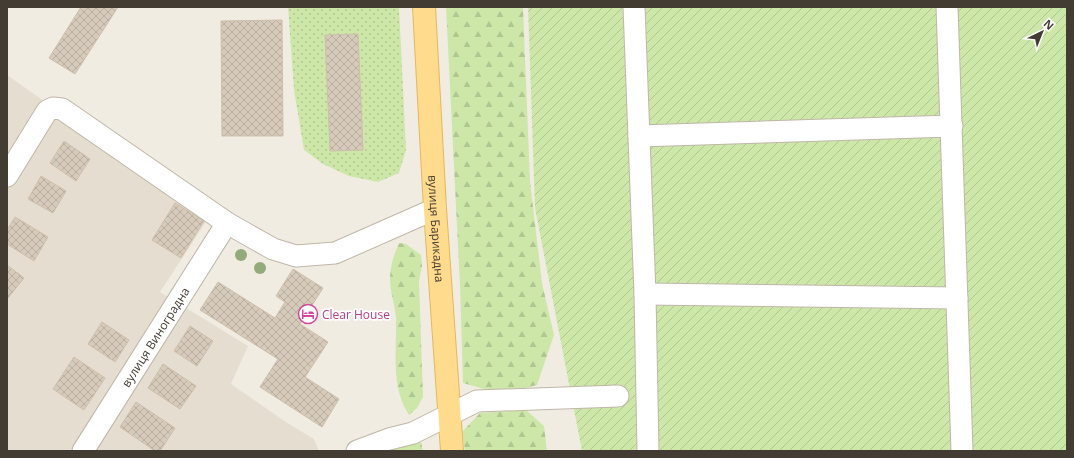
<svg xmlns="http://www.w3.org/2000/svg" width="1074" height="458" viewBox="0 0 1074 458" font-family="'Open Sans',sans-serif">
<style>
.residential{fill:#e5ded0}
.grass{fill:url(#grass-dots)}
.forest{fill:url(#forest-firs)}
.garden{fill:url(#garden-furrows)}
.building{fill:url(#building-cross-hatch);stroke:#cebfaa}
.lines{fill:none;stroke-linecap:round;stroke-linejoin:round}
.minor-casing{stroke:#c0b6a8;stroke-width:23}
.major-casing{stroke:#e5b85d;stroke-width:24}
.minor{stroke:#fff;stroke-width:21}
.major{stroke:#ffdb8d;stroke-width:22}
.tree{fill:#93aa7b}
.labels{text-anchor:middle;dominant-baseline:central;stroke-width:3.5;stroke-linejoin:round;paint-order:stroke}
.street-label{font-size:12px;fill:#433c33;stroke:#fff}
.hotel-label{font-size:12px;fill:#b23c85;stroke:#fff;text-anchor:start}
</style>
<defs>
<pattern id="grass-dots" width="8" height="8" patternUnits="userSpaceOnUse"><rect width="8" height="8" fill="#cde7a9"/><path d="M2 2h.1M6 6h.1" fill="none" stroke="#b1c792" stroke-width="1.8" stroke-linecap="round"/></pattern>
<pattern id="forest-firs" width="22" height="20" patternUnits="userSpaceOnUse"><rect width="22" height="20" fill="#cde7a9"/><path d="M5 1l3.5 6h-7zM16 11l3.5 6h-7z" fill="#b1c792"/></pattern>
<pattern id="garden-furrows" width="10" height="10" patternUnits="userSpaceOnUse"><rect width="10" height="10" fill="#cde7a9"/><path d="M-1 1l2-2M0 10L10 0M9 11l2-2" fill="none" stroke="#b1c792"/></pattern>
<pattern id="building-cross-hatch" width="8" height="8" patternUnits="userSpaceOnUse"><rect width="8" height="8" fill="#d6caba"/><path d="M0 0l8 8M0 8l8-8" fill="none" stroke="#b9aea0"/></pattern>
</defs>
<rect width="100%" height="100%" fill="#f1ece2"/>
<path class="residential" d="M7 75 51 106 217 205 160 292 248 346 231 384 286 422 314 439 319 451H7Z"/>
<path class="grass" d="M288 7H399L406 150 399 173 378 182 349 176 323 164 304 150 294 90Z"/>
<g class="forest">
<path d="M446 7H523L530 181 542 283 554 335 537 385 502 394 463 383 460 286Z"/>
<path d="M399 243 406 244 421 255 422 266 419 281 423 397 417 408 409 415C390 386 397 350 396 318 395 305 390 292 390 279 390 266 394 254 399 243Z"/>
<path d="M526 410 544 426 547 451H465L462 432 480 413Z"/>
<path d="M408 434 421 442 423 451H360Z"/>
</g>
<path class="garden" d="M528 7H1067V451H582L535 208Z"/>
<g class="building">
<path d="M81 7H118L75 74 49 58Z"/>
<path d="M282 20 283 136H222L221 21Z"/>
<path d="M358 34 363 150 330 151 325 35Z"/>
<path d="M64 141 90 159 76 181 50 163Z"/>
<path d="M41 176 66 191 53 213 28 199Z"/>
<path d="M175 203 204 221 181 258 152 240Z"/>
<path d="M15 217 48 237 34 261 7 244V230Z"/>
<path d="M7 265 24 278 8 298 7 297Z"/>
<path d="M293 269 323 288 300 324 328 342 305 377 339 399 322 427 260 387 278 359 200 310 218 282 275 318 285 302 276 296Z"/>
<path d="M102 322 129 340 115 362 88 344Z"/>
<path d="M190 326 213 341 197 366 174 351Z"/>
<path d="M74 357 105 378 84 410 53 389Z"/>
<path d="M163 364 196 386 180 409 148 388Z"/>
<path d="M136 402 175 428 160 451H155L120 427Z"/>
</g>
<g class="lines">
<g class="minor-casing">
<g id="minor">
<path d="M634 7 645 294 648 451"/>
<path d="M947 7 962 451"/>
<path d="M639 136 952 126"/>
<path d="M7 176 47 111 53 108 62 109 227 223 273 249 296 256 335 253 435 209"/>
<path d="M645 294 957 298"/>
<path id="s1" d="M83 451 227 223"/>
<path d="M357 451 389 439 413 433 477 401 618 396"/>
</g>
</g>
<g class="major-casing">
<g id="major">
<path id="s2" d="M424 7 435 209 452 451"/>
</g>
</g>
<use href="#minor" class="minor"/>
<use href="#major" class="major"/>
</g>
<g class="tree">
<circle cx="241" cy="255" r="6"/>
<circle cx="260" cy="268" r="6"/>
</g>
<defs>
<g id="hotel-ring" transform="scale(1)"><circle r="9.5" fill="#fff" stroke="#d1479c" stroke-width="1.5"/><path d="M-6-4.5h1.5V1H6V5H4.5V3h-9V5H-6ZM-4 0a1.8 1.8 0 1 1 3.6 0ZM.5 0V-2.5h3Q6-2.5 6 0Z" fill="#d1479c"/></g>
</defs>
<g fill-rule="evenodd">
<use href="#hotel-ring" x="308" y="314"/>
</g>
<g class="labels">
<g class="street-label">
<text stroke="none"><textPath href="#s2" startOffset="222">вулиця Барикадна</textPath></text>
<text stroke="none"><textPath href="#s1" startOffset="135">вулиця Виноградна</textPath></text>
</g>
<g class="hotel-label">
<text x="322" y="314">Clear House</text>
</g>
</g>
<rect width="1074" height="458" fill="none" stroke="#433c33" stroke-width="16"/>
<g transform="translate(1042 32) rotate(43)" stroke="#ffffff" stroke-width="3" paint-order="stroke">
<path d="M0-3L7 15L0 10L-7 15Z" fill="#433c33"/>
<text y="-6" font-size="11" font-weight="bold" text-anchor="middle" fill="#433c33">N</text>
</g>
</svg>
